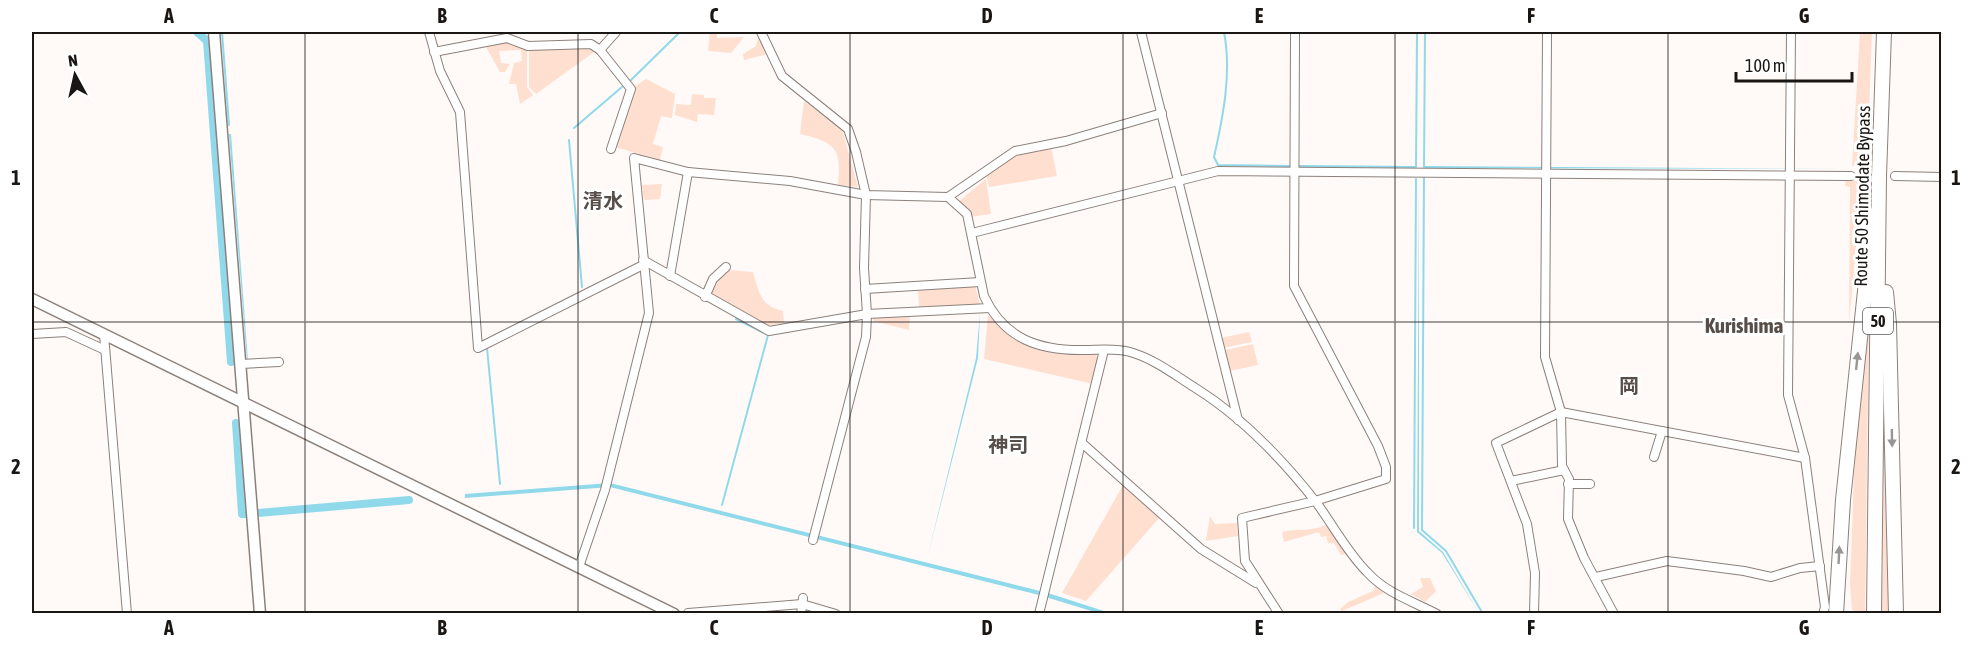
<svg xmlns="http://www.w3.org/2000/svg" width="1973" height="645" viewBox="0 0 1973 645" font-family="'Asap Condensed','Noto Sans JP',sans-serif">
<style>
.green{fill:#ffdfd0}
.water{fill:#8fd9eb}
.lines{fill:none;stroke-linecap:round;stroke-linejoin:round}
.stream{stroke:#8fd9eb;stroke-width:2}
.canal{stroke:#8fd9eb;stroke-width:8}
.minor-casing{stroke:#8c807b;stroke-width:10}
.tertiary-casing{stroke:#8c807b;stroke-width:13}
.trunk-casing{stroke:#8c807b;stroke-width:16}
.minor{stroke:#fff;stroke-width:8}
.tertiary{stroke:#fff;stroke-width:10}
.trunk{stroke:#fff;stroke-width:14}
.oneway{fill:#989695}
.grid{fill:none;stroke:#1a1614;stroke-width:1.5;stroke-opacity:0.55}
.labels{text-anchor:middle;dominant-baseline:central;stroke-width:6;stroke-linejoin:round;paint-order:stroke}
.shield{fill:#fff;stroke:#5f5c5a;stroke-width:1.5}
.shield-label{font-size:16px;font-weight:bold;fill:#1a1614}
.street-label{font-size:18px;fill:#1a1614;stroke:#fff}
.neighbourhood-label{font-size:20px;font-weight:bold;fill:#584e49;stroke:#fff}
.quarter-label{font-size:21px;font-weight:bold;fill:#584e49;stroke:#fff}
.neatline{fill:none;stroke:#1a1614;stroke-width:2}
.grid-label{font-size:20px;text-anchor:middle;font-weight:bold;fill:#1a1614}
</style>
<rect width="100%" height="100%" fill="#fffaf7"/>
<g class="green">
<path d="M710 32H717V38L744 37 731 53 708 51Z"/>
<path d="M1860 32H1872L1867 166H1852Z"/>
<path d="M758 38 768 54 744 60 743 54 756 46Z"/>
<path d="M506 41 527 48V87L533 95 520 104 516 84H509L514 63 522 61 521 50 499 51 501 63 510 64 505 72H500L485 45Z"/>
<path d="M578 44 597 50 536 94 529 87V48Z"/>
<path d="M646 79 675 94 672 118 661 116 653 144 663 147 660 160 615 147 632 88Z"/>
<path d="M692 94 704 95V98H716L714 115 698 114 697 122 675 115 676 104 691 105Z"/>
<path d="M804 101 842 129 858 187 838 185C842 148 835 142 800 134Z"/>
<path d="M1051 146 1057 176 989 187 986 174 1008 157Z"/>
<path d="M1853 173 1863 174 1849 323 1850 187 1845 186 1846 179Z"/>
<path d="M986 179 991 214 971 217 959 201Z"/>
<path d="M662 184 660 199 644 200 642 185Z"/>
<path d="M727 270 753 272C759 292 760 306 783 311L784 324 768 325 710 294 716 280Z"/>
<path d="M975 286 980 304 919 307 918 290Z"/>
<path d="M910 315 909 330 873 321V318Z"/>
<path d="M988 315C1014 339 1026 351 1064 354 1075 355 1086 352 1096 354L1098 360 1093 384 984 359Z"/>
<path d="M1869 319 1865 613 1852 610 1850 585C1854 497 1853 406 1869 319Z"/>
<path d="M1249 332 1252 342 1223 348 1221 338Z"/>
<path d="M1253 344 1258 365 1229 371 1225 350Z"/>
<path d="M1885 378 1890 604 1888 612H1882Z"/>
<path d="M1123 485 1160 517 1086 601 1062 593Z"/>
<path d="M1210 516 1215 524 1237 523 1238 536 1206 541Z"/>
<path d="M1325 525 1347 554 1341 555 1334 543H1328L1326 536 1321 537 1319 532 1284 542 1282 532C1297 528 1312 532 1325 525Z"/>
<path d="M1420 578H1430L1436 591 1425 602 1411 594 1423 587Z"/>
<path d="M1376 585 1384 593 1342 611 1340 609 1348 602 1373 591Z"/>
</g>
<g class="water">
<path d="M229 134H231L248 361H247Z"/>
<path d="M1424 166 1845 169 1423 168Z"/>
<path d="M1419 177V531L1443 552 1479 613 1442 553 1417 532Z"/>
<path d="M980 313 978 358 927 559 976 358Z"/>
<path d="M610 483 1048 593 1110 613H1098L1039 595 610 487 465 498V494Z"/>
</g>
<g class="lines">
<g class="stream">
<path d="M222 32 229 125"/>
<path d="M1224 32C1232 73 1223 117 1214 157L1218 165 1290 166"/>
<path d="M630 81 680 32"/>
<path d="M574 128 622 87"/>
<path d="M569 140 582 287"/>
<path d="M1298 166 1416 167 1417 32"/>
<path d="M1424 167 1425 32"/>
<path d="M1424 177 1422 530 1446 551 1483 614"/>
<path d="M487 348 500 484"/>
<path d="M722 505 768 335 736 319"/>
<path d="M1414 528 1416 179"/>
</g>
<g class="canal">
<path d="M197 32 207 41 231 362"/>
<path d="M236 423 242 514H247"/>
<path d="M258 513 409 500"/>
</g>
<g class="minor-casing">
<g id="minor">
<path d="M429 32 440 71 460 112 478 348 643 265"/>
<path d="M761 32 782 76 848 129 856 152 866 195 864 268 867 314 866 337 813 540"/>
<path d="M1141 32 1238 420"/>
<path d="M1547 32 1545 357 1561 412 1562 466 1569 479 1568 519 1584 558 1614 614"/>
<path d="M1791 32 1788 395 1805 458 1825 607 1823 614"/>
<path d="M600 50 616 32"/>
<path d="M434 52 507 38 528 46 591 44 600 50 631 89 611 149"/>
<path d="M1895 176 1942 177"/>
<path d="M948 197 1015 151 1066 141 1162 113"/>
<path d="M972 233 1218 171 1851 176"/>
<path d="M643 260 769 331 867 314 990 308"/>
<path d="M670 276 688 172"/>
<path d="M865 289 980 282"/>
<path d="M705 297 713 279 726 267"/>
<path d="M32 334 66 332 105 350"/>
<path d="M104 334 127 614"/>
<path d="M240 364 279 362"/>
<path d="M1082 443 1201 549 1256 583"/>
<path d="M1654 457 1662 431"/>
<path d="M1511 481 1564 470"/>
<path d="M1568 484H1590"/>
<path d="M579 567 605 490 649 313 634 158 688 172 790 181 866 195 948 197 967 214 984 296C1004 339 1039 351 1085 350 1099 350 1116 348 1130 352 1155 359 1176 376 1197 389 1243 418 1283 460 1316 502 1333 525 1347 552 1367 572 1386 593 1412 601 1437 614"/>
<path d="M1596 577 1667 561 1744 571 1771 577 1800 568 1820 566"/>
<path d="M688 613 802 604 836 614"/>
<path d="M801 614 803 598"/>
<path d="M1039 614 1104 350"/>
<path d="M1279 614 1245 561 1242 518 1315 501 1386 479V467L1378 446 1294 286 1295 32"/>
<path d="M1534 614 1535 573 1527 524 1496 443 1561 412 1805 458"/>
</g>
</g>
<g class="tertiary-casing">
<g id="tertiary">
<path d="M214 32 260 614"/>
<path d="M32 299 674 614"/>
</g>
</g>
<g class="trunk-casing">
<g id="trunk">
<path d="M1886 292 1889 324 1896 614"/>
<path d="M1836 614 1843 500 1873 215"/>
<path d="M1874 614 1879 176 1884 32"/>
</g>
</g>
<use href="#minor" class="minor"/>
<use href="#tertiary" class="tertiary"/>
<use href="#trunk" class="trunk"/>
</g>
<defs><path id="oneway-solid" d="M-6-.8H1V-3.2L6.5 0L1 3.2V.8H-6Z" transform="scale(1.5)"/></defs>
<g class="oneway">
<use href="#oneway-solid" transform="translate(1857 361) rotate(-84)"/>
<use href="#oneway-solid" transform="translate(1892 438) rotate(89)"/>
<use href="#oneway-solid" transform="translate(1839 555) rotate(-87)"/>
</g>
<path class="grid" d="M305 32V614M578 32V614M850 32V614M1123 32V614M1395 32V614M1668 32V614M32 322H1942"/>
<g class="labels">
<rect class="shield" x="1863" y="308" width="30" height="26" rx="4.5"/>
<g class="shield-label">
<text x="1878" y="321">50</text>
</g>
<g class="street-label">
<text transform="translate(1862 196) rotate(-89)">Route 50 Shimodate Bypass</text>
</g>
<g class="neighbourhood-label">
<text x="603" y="200">清水</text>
<text x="1629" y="385">岡</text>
<text x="1008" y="444">神司</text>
</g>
<g class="quarter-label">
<text x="1744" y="325">Kurishima</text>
</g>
</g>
<rect width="1973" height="645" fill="none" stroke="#ffffff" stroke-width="66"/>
<g transform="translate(75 75) rotate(352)" stroke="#ffffff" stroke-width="4.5" paint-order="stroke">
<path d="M0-4.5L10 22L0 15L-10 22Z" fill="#1a1614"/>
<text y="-9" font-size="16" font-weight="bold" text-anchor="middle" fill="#1a1614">N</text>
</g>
<path d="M1736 72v9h116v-9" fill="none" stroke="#1a1614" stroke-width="3"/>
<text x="1745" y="72" font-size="18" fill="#1a1614" stroke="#ffffff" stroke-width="4.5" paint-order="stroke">100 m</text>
<rect x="33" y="33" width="1907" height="579" class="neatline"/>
<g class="grid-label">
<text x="169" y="23">A</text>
<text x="442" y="23">B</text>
<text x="714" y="23">C</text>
<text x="987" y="23">D</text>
<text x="1259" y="23">E</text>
<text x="1531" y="23">F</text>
<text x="1804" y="23">G</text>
<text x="16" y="185">1</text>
<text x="1956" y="185">1</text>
<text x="16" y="474">2</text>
<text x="1956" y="474">2</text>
<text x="169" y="635">A</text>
<text x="442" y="635">B</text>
<text x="714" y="635">C</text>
<text x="987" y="635">D</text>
<text x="1259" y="635">E</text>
<text x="1531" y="635">F</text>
<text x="1804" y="635">G</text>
</g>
</svg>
